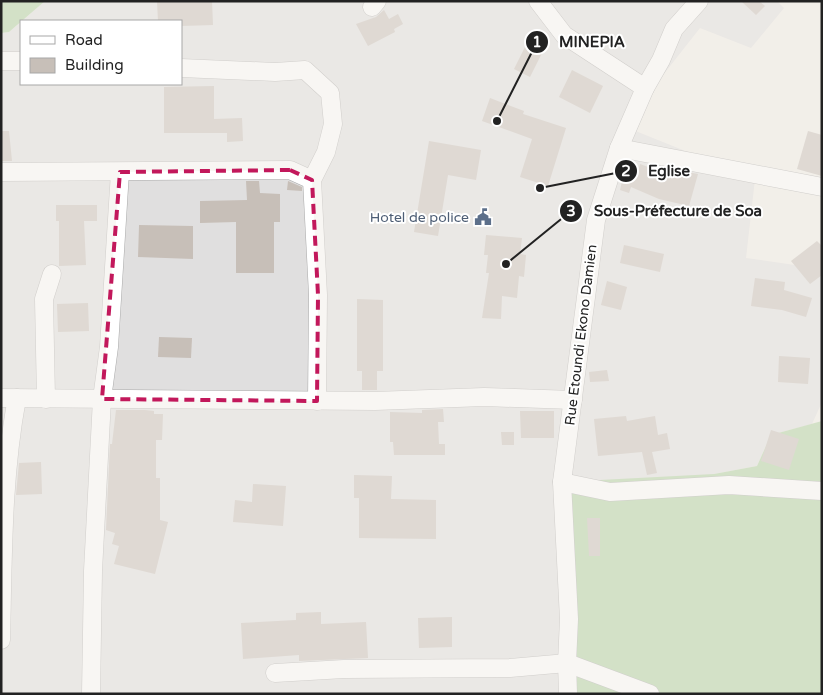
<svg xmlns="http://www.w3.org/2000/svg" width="823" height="695" viewBox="0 0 823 695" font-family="'Varela Round',sans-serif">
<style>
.residential{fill:#e0dfdf}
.forest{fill:#add19e}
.building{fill:#c7bfb8}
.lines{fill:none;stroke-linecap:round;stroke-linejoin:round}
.minor-casing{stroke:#a9a9a9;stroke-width:19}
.minor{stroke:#fff;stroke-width:18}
.marked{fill:none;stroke:#c2185b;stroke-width:4;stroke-dasharray:10 6;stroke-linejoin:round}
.labels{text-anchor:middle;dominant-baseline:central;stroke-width:4;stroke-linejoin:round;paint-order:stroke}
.service-label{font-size:14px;fill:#4e5e75;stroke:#fff;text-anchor:end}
.street-label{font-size:14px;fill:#222;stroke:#fff}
.leader{fill:none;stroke:#222;stroke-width:2}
.callout-dot{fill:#222;stroke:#fff;stroke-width:2}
.mark-label{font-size:15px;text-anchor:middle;font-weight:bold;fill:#fff}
.callout-label{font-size:15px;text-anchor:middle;font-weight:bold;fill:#222;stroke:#fff;stroke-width:4;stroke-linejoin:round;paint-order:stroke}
</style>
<rect width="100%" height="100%" fill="#f2efe9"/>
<path class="residential" d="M45 1H777L784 8 751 48 700 28 652 89 628 128 755 179 746 258 822 269V402L812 424 771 435 757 466 714 474 572 694H1V33L9 32 21 22V84H181V21H22Z"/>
<g class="forest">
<path d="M1 1H45L9 32 1 33Z"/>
<path d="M822 421V694H572L562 482 714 474 757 466 771 435Z"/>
</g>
<g class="building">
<path d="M157 1H212L213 25 181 26V21H158Z"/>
<path d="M741 1H759L765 6 756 15Z"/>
<path d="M384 10 389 19 398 14 403 24 394 29 395 32 368 46 356 24 376 17Z"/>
<path d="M527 43 543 51 530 77 514 69Z"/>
<path d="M572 70 603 86 590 113 559 97Z"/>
<path d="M214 86V119L242 118 243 141 227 142V133H164V87Z"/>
<path d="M490 98 524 111 523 114 566 128 548 186 520 177 532 139 482 121Z"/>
<path d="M1 131H9L12 161H1Z"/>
<path d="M808 131 822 135V176L797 169Z"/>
<path d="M429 141 481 150 476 180 448 175 438 236 414 232Z"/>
<path d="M640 164 667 174 668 168 698 174 689 206 659 199 631 187 629 193 620 190 625 169 638 172Z"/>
<path d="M246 181H259L260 193 280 194V222H274V273H236V222L200 223V201L247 200Z"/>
<path d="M288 181 302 187V191L287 190Z"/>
<path d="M56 205H97V221H84L86 265 59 266V221H56Z"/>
<path d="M139 225 193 226V259L138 257Z"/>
<path d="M486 235 522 238 520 254 526 255 524 277 519 276 517 298 502 296 501 319 482 318 489 273H486L488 255H484Z"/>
<path d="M817 241 822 246V275L810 284 791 261Z"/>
<path d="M624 245 664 254 660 272 620 263Z"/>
<path d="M755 278 785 282 784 290 812 298 806 317 782 310 751 306Z"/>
<path d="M607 281 627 287 621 310 601 305Z"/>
<path d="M357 299 383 300V371H377V390H362V371H357Z"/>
<path d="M88 303 89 331 58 332 57 304Z"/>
<path d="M159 337 192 338 191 358 158 357Z"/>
<path d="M779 356 810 358 808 384 778 382Z"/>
<path d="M607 370 609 381 590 382 589 372Z"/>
<path d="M443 409 444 422H438L439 444H445V455H394L393 442H390V412L422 413V410Z"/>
<path d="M116 410H145L154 411V414H163L162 440H156V478H160V520L168 522 155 574 114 564 119 546 112 544 115 533 106 530 110 444H112Z"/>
<path d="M520 411H554V438H521Z"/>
<path d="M626 416 627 421 655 416 658 435 667 433 670 449 652 452 657 473 647 475 642 452 598 456 594 419Z"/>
<path d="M771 430 799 439 789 470 761 461Z"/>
<path d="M501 432H514V445H502Z"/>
<path d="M41 462 42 494 16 495 19 463Z"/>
<path d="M354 475 392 476 391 499 436 500V539L359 538V498H354Z"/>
<path d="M253 484 286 486 283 526 233 522 235 500 252 502Z"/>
<path d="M587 518H600V556H589Z"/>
<path d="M321 612V624L366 622 368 658 299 661V655L243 659 241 623 296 620V613Z"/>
<path d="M452 617V647L419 648 418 618Z"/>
</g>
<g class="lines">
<g class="minor-casing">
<g id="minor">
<path d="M538 1 564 35 645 88"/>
<path d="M372 7 377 1"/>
<path d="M1 61H21"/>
<path d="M181 68 275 72 305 70 330 93 333 124 326 152 312 180 318 295 317 401"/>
<path d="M619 148 822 187"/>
<path d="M1 172 290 170 312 180"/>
<path d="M1 398 375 401 484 397 573 400"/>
<path d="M46 399 44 299 52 274"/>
<path d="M562 482 610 492 729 485 822 491"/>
<path d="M1 640C3 559 2 478 17 398"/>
<path d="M275 673 344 669 510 668 567 663 650 694"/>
<path d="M91 694 93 571 102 399 109 347 120 172"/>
<path d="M568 694 567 663 569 619 562 482 596 220 619 148 645 88 661 60 674 29 699 1"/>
</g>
</g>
<use href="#minor" class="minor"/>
</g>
<path d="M0 0H823V695H0ZM290 170 312 180 318 295 317 401 102 399 120 172Z" fill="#f2efe9" fill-opacity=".55" fill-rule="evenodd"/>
<path class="marked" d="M290 170 312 180 318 295 317 401 102 399 120 172Z"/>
<defs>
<g id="civic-bare" transform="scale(1.35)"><path d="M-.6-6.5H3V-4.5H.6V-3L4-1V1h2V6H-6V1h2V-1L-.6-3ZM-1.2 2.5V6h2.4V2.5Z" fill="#5c6f8a" stroke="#fff" stroke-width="2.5" paint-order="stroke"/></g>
</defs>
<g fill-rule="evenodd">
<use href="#civic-bare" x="483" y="217"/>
</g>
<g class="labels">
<g class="service-label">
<text x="469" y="217">Hotel de police</text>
</g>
<g class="street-label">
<text transform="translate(581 335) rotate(-83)">Rue Etoundi Ekono Damien</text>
</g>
</g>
<path class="leader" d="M497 121L537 42M540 188L626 171M506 264L571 211"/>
<g class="callout-dot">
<circle cx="497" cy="121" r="5"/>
<circle cx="540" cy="188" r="5"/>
<circle cx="506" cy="264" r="5"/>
<circle cx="537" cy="42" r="12"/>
<circle cx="626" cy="171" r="12"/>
<circle cx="571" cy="211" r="12"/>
</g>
<g class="mark-label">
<text x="537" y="47">1</text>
<text x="626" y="176">2</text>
<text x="571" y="216">3</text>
</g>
<g class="callout-label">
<text x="592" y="47">MINEPIA</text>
<text x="669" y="176">Eglise</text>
<text x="678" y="216">Sous-Préfecture de Soa</text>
</g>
<rect width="823" height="695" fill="none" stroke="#222222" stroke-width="5"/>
<rect x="20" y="20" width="162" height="65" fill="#ffffff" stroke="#a7a7a7"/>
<rect x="30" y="36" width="25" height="8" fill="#ffffff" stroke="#a7a7a7"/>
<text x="65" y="45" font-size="15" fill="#222222">Road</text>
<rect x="30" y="58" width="25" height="15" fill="#c7bfb8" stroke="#a7a7a7"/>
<text x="65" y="70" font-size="15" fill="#222222">Building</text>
</svg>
